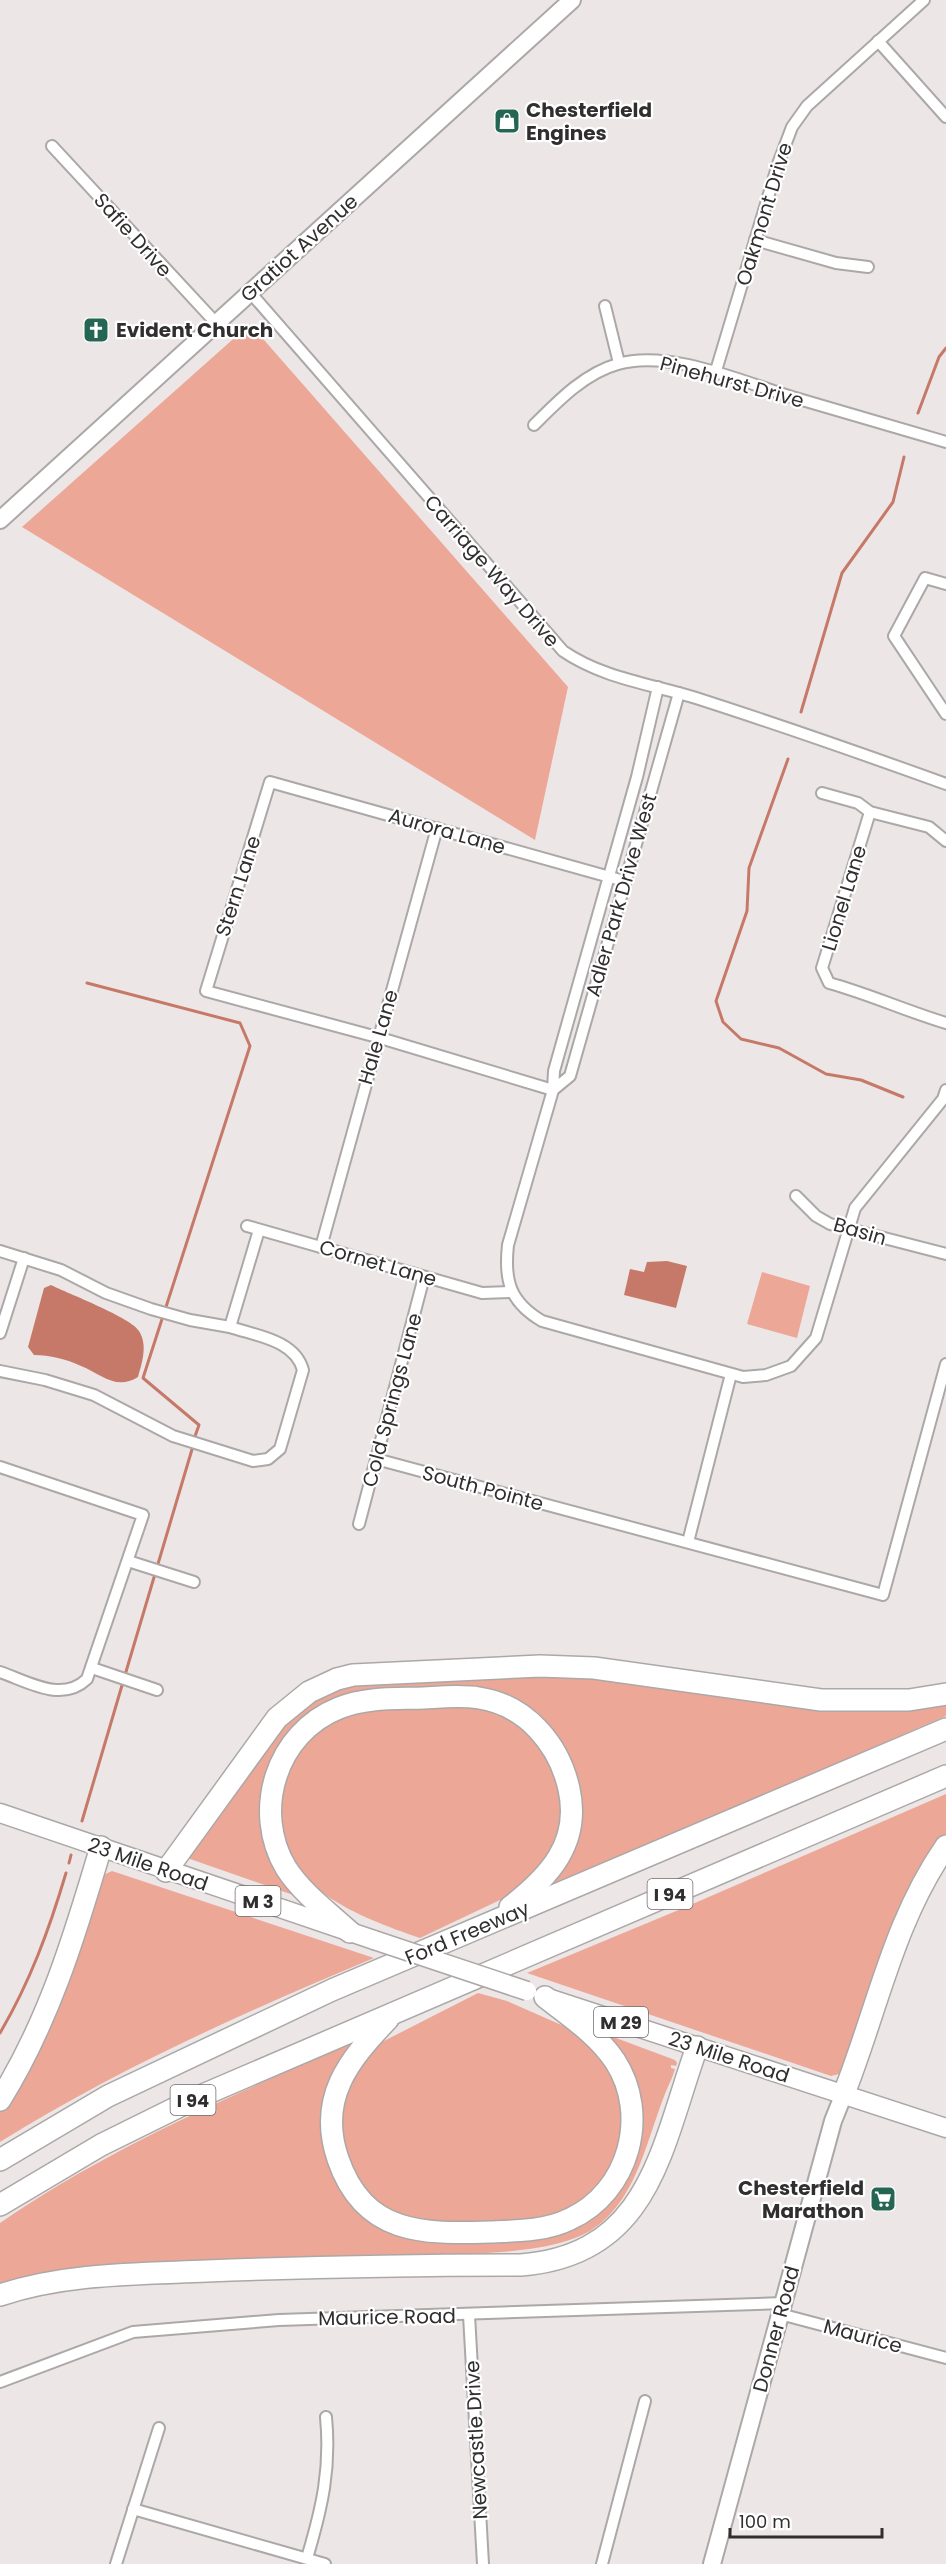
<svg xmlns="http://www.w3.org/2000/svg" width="946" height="2564" viewBox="0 0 946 2564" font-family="Poppins,sans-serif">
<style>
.green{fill:#eca797}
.water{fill:#c67968}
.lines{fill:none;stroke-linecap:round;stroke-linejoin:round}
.stream{stroke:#c67968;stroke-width:3}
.street-casing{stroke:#aca8a7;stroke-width:14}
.secondary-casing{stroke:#aca8a7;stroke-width:20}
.primary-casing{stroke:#aca8a7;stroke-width:21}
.highway-casing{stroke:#aca8a7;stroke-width:24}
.street{stroke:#fff;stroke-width:10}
.secondary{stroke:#fff;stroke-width:16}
.primary{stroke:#fff;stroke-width:18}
.highway{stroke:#fff;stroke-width:21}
.primary-bridge-casing{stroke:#aca8a7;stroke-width:21;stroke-linecap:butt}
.primary-bridge{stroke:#fff;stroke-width:18}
.labels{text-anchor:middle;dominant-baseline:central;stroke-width:4.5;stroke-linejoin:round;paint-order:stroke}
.shield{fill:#fff;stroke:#6e6d6d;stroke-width:1.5}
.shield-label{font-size:18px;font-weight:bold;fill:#302e2e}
.poi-label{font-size:20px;font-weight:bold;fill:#302e2e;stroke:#fff;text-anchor:start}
.street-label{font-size:20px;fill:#302e2e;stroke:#fff}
</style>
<rect width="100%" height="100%" fill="#ece7e6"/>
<g class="green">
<path d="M250 324 568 687 535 840 22 527Z"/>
<path d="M762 1272 810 1286 797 1338 747 1324Z"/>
<path d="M541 1672 946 1702V1716L550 1887 576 1833 531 1712 351 1696 267 1776 296 1896 190 1859 189 1855 294 1710 343 1684Z"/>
<path d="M463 1704 496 1711 534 1735 557 1773 562 1816 555 1847 519 1891 420 1938C351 1914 259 1879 284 1788 286 1780 287 1769 291 1761 296 1751 312 1734 321 1727 353 1702 423 1706 463 1704Z"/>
<path d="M946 1794V1835L941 1841 843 2073 831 2076 527 1973 681 1909Z"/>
<path d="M112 1871 374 1958C245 2012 119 2068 0 2142V2109L101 1876Z"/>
<path d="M478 1993 507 2001 566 2027 590 2044 616 2080 625 2120 612 2170 584 2202 545 2220 442 2227 408 2221 372 2200 344 2156 340 2109 353 2072 380 2043Z"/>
<path d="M608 2035 675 2060 677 2063 676 2066 671 2065V2068L675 2069 672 2078C648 2127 642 2196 593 2229 550 2258 447 2253 393 2257 262 2267 131 2279 0 2289V2223C112 2146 236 2094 359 2040L327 2123 380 2221 560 2229 634 2149Z"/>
</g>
<g class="water">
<path d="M667 1261 687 1266 676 1308 624 1295 630 1269 644 1272 647 1262Z"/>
<path d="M51 1285C67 1293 132 1318 139 1331 148 1345 142 1363 138 1377 116 1391 101 1374 81 1366 66 1359 50 1355 34 1355L28 1347 44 1288Z"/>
</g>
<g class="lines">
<g class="stream">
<path d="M918 413 939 357 946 348"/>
<path d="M801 712 842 573 893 502 904 457"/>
<path d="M788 759 749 868 747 911 716 1001 723 1022 741 1039 779 1048 826 1074 861 1080 903 1097"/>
<path d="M87 983 240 1023 250 1046 165 1310"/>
<path d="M163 1316 143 1378 199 1425 194 1439"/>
<path d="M125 1675 193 1446"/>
<path d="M82 1821 123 1682"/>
<path d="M69 1863 71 1855"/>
<path d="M0 2033C30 1982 49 1930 66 1873"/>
</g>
<g class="street-casing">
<g id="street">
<path d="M878 41 946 117"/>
<path d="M52 146 216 323"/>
<path d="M755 240 836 263 868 267"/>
<path d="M249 291 563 651C602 678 651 684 696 698 780 725 863 754 946 784"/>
<path d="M605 306 619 363"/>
<path d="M715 374 778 164 792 127 807 106 924 0"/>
<path d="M534 425C558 401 585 373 618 364 669 349 743 382 792 397 843 412 895 427 946 442"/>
<path d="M946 584 925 578 894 636 946 714"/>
<path d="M658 687 637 777 554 1071 553 1090 570 1076 679 693"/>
<path d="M822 793 858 803 870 812 929 827 946 841"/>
<path d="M870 812 822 968 829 983C869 994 906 1011 946 1023"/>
<path d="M624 881 270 782 206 991 377 1037 553 1090 508 1245C504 1281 510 1302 542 1321L743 1377 766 1375 791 1366 816 1338 855 1208 943 1099 946 1090"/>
<path d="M796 1196 816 1216 830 1224 946 1254"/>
<path d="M247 1226 482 1293 511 1292"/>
<path d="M321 1247 437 828"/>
<path d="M0 1251 61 1270 106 1293 151 1309 190 1320 230 1327 259 1230"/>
<path d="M0 1333 24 1258"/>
<path d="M0 1371 45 1380 94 1395 173 1436 253 1461 268 1459 280 1449 303 1370C295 1340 257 1336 230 1327"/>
<path d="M376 1459 883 1595 946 1364"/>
<path d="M0 1467 143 1515 87 1679C62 1703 29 1682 0 1672"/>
<path d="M359 1524 424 1277"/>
<path d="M688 1542 731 1374"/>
<path d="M128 1561 194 1582"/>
<path d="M92 1668 157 1690"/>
<path d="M780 2314 946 2358"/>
<path d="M469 2315 483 2564"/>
<path d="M0 2382 133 2332 279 2320 783 2303"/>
<path d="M133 2509 325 2564"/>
<path d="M307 2558C322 2508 331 2469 326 2417"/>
<path d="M116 2564 159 2428"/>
<path d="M602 2564 645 2401"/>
</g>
</g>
<g class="secondary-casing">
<g id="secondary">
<path d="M0 520 572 0"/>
<path d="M712 2564 833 2121 843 2096"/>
</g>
</g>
<g class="primary-casing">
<g id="primary">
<path d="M0 1813 374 1940"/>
<path d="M551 1999 946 2128"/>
</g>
</g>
<g class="highway-casing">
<g id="highway">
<path d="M166 1871 277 1718 309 1692 337 1679 353 1675 540 1666 594 1668 821 1700H909L946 1694"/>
<path d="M350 1932C328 1912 302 1893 286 1868 252 1811 276 1733 339 1708 366 1697 396 1699 424 1698 442 1697 461 1695 479 1698 526 1705 559 1744 569 1789 581 1843 549 1877 510 1907"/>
<path d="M388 2019C349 2060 317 2098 338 2159 364 2235 423 2234 490 2232 517 2231 546 2231 570 2219 629 2192 650 2115 615 2061 597 2034 569 2016 545 1997"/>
<path d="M843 2096C877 2011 893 1922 946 1846"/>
<path d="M0 2100C49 2021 75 1935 101 1847"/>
<path d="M0 2160 108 2096 332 1990 946 1729"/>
<path d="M0 2205 101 2145 196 2098 946 1776"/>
<path d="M0 2295C66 2273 138 2274 207 2271 312 2267 416 2265 521 2265 650 2255 661 2148 697 2047"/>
</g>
</g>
<use href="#street" class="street"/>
<use href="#secondary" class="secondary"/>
<use href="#primary" class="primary"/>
<use href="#highway" class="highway"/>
<g class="primary-bridge-casing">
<path id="primary-bridge" d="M374 1940 527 1991"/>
</g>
<use href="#primary-bridge" class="primary-bridge"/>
</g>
<defs>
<g id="shop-square" transform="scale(1.35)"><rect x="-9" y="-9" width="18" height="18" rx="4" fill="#256553" stroke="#fff"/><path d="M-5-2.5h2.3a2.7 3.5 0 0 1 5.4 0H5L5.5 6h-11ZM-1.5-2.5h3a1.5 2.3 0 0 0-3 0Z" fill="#fff"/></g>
<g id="church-square" transform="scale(1.35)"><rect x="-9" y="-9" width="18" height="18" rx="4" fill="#256553" stroke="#fff"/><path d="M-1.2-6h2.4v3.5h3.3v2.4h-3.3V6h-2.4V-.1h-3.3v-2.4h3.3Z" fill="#fff"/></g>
<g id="supermarket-square" transform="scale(1.35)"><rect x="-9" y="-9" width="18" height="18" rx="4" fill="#256553" stroke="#fff"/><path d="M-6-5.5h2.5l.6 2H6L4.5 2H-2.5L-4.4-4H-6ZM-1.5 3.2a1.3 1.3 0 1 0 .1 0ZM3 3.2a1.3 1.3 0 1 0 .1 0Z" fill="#fff"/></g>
</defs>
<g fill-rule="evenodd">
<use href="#shop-square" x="507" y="121"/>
<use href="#church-square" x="96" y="330"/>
<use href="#supermarket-square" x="883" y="2199"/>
</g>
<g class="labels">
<g class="shield">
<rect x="647.5" y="1879" width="45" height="30" rx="4.5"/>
<rect x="235.5" y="1886" width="45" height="30" rx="4.5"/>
<rect x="594" y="2007" width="54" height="30" rx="4.5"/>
<rect x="170.5" y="2085" width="45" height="30" rx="4.5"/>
</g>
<g class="shield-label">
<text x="670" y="1894">I 94</text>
<text x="258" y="1901">M 3</text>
<text x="621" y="2022">M 29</text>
<text x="193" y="2100">I 94</text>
</g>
<g class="poi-label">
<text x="526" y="110">Chesterfield<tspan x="526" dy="23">Engines</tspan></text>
<text x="116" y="330">Evident Church</text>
<text x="864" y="2188" text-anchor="end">Chesterfield<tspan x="864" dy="23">Marathon</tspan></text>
</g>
<g class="street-label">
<text transform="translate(764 214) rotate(-73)">Oakmont Drive</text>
<text transform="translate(133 235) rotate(48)">Safie Drive</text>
<text transform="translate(299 248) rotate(-42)">Gratiot Avenue</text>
<text transform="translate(732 382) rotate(15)">Pinehurst Drive</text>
<text transform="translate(492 571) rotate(49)">Carriage Way Drive</text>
<text transform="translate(447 831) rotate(16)">Aurora Lane</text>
<text transform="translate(238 886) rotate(-72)">Stern Lane</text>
<text transform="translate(621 895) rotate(-74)">Adler Park Drive West</text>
<text transform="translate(844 898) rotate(-73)">Lionel Lane</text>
<text transform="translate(378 1037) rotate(-74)">Hale Lane</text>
<text transform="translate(860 1231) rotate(16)">Basin</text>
<text transform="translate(378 1263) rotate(16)">Cornet Lane</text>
<text transform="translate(392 1400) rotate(-75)">Cold Springs Lane</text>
<text transform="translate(483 1488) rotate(15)">South Pointe</text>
<text transform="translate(148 1864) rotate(19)">23 Mile Road</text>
<text transform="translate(467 1933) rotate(-23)">Ford Freeway</text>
<text transform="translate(729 2057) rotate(18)">23 Mile Road</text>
<text transform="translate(387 2317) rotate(-1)">Maurice Road</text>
<text transform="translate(776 2329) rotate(-75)">Donner Road</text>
<text transform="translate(863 2336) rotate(15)">Maurice</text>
<text transform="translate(476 2440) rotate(-93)">Newcastle Drive</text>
</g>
</g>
<path d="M730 2528v9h152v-9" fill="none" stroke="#302e2e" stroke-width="3"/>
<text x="739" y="2528" font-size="18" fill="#302e2e" stroke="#ffffff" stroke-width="4.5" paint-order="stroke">100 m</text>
</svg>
